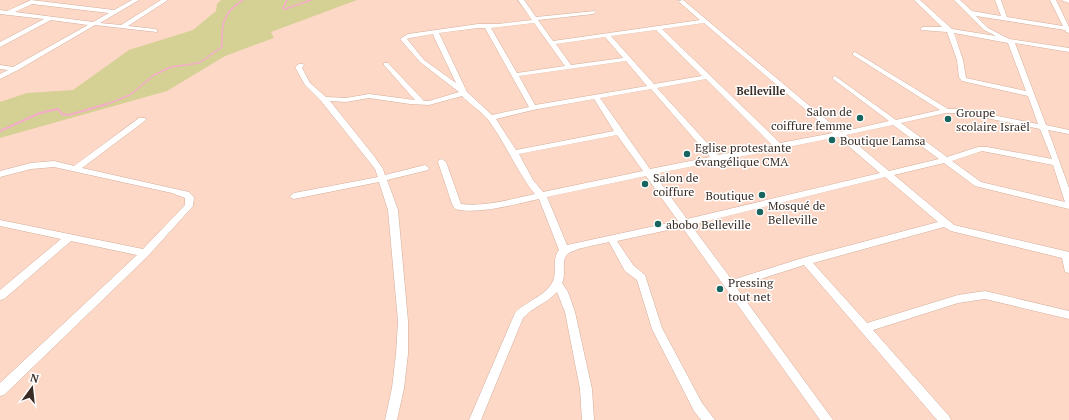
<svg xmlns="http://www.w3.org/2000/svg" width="1069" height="420" viewBox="0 0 1069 420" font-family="'PT Serif',serif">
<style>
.green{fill:#d5d094}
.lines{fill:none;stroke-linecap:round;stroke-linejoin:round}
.stream-far1{stroke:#f5accb;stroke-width:1.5}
.stream{stroke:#f5accb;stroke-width:2}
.minor-casing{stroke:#d2ae9c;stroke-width:1}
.minor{fill:#fff;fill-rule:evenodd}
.poi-dot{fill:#18645e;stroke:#fff;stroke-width:1.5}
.labels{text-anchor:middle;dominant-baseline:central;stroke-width:3;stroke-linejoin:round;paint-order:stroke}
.far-neighbourhood-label{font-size:11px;font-weight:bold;fill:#3a2c25;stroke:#fff}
.poi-label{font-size:12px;fill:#3a2c25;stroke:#fff;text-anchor:start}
</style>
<rect width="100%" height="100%" fill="#fed8c6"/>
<path class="green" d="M221 0H357L271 32 274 38 225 56 167 91 0 138V102L27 93 73 90 129 50 193 30 216 11 217 4Z"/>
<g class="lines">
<g class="stream-far1">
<path d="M287 0 283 8 285 9 311 0"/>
<path d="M105 105 130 95 154 75 171 67 199 63 222 47C221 25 223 12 243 0"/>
</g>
<path class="stream" d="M0 131 40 113 58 109 62 114 69 115 107 104"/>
<g class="minor-casing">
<g id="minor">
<path d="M31 0 114 10 132 0H139L100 23 121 25 161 0H168L128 26 155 29 157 30V32L95 25 18 70 0 79V74L8 70 0 69V65L13 67 88 25 51 20 0 47V42L44 19 0 14V10L7 11ZM32 4 109 13 93 22 15 12Z"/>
<path d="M518 0H524L536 17 595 11 596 12 593 14 538 20 553 41 700 20 678 1 683 0 841 132 889 121 833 79V77L835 76 896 120 940 110 853 55V53L855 52 948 109H962L1038 124 1028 96 962 81 959 77 957 60 947 32 921 30V28L923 27H942L914 0H920L952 29 996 36 984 30 954 0H960L972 11 1001 16 995 0H1001L1007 17 1063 26 1050 0H1056L1069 27V33L1066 32 1065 30 976 16 988 28 1009 39 1069 48V52L1015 43 1046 125 1069 130V134L1048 130 1069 188V209L975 186 944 163 894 175 954 225 1069 252V273L1065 272 1062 258 951 231 944 227 813 263 867 323 958 295 985 291 1069 311V319L985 299 958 303 873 330 949 416 951 420H937L804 265 736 287 833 420H820L682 227 617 241 633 265 645 275 662 328 702 403 715 420H701L694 411 652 329 637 280 625 271 609 242C599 245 568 248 565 258 562 266 566 275 562 283L568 292 575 312 592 389 594 420H582L580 389 565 312 557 292C547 303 533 307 523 318L481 420H469L515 313C526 301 544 297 552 283 558 273 551 260 559 250L539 199C516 204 477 215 455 209L452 204 438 162 439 160 442 159 446 162 461 204C485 207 512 199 535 194 517 172 506 144 489 121 482 111 470 105 462 96L429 105 410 104 369 98 346 102 330 101 374 156 383 169 385 175 425 165 429 168 428 170 387 180 398 210 408 321V354L404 388 397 420H385L392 388 396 354 398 321 388 210 379 182 294 199 291 198 290 196 294 193 378 177 375 169 368 160 321 101 305 85 295 67 299 64H303L304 65 302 68 310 83 326 97 346 98 369 94 415 100 384 65V63H388L424 101H429L459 92 420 62 400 39 408 34 478 24H498L532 20ZM534 23 565 66 517 73 491 28ZM704 23 833 133 780 143 662 29ZM478 28H485L529 107 492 115 467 92 439 33ZM656 30 702 76 654 84 611 36ZM954 33 1008 43 1026 91 966 78 963 60ZM433 34 434 37 456 83 424 60 407 39 410 38ZM605 37 623 58 571 65 556 44ZM626 61 647 86 535 105 519 76ZM706 79 772 145 718 155 657 88ZM651 89 710 157 650 169 600 98ZM594 99 614 131 516 150 496 119 533 110ZM946 113H962L1040 129 1052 159 987 147H978L947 157 901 123ZM893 125 939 159 889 171 846 135ZM617 135 643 171 543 192 533 180 519 154ZM838 137 880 173 687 219 654 174ZM982 151 1053 165 1065 202 981 182 952 161ZM646 176 678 221 567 245 547 197ZM885 177 938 222 806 257 732 280 691 225Z"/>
<path d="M1062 0H1069V3L1063 1Z"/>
<path d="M139 118H145L146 120 82 168 189 192 194 197 193 206 148 256 4 395 0 396V383L137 255 71 241 4 299 0 300V290L61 239 0 226V220L143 249 185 205V198L172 193 54 167 31 169 0 177V171L31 163 54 161 74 166Z"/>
</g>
</g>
<use href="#minor" class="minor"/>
</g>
<g class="poi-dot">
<circle cx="860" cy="118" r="4"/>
<circle cx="948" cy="119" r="4"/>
<circle cx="832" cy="140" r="4"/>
<circle cx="687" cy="154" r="4"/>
<circle cx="645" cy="184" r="4"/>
<circle cx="762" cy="195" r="4"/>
<circle cx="760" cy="212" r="4"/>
<circle cx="658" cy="224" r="4"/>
<circle cx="720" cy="289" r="4"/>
</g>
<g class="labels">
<g class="far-neighbourhood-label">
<text x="761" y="91">Belleville</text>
</g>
<g class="poi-label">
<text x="852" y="111" text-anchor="end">Salon de<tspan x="852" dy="14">coiffure femme</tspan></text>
<text x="956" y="112">Groupe<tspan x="956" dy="14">scolaire Israël</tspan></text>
<text x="840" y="140">Boutique Lamsa</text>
<text x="695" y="147">Eglise protestante<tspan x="695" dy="14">évangélique CMA</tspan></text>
<text x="653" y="177">Salon de<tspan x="653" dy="14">coiffure</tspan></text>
<text x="754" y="195" text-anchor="end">Boutique</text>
<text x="768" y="205">Mosqué de<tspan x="768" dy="14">Belleville</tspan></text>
<text x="666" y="224">abobo Belleville</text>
<text x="728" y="282">Pressing<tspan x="728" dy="14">tout net</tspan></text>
</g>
</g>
<g transform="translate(32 388) rotate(15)" stroke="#ffffff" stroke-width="3" paint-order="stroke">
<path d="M0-3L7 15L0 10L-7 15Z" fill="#3a2c25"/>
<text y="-6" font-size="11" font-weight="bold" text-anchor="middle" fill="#3a2c25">N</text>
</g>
</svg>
